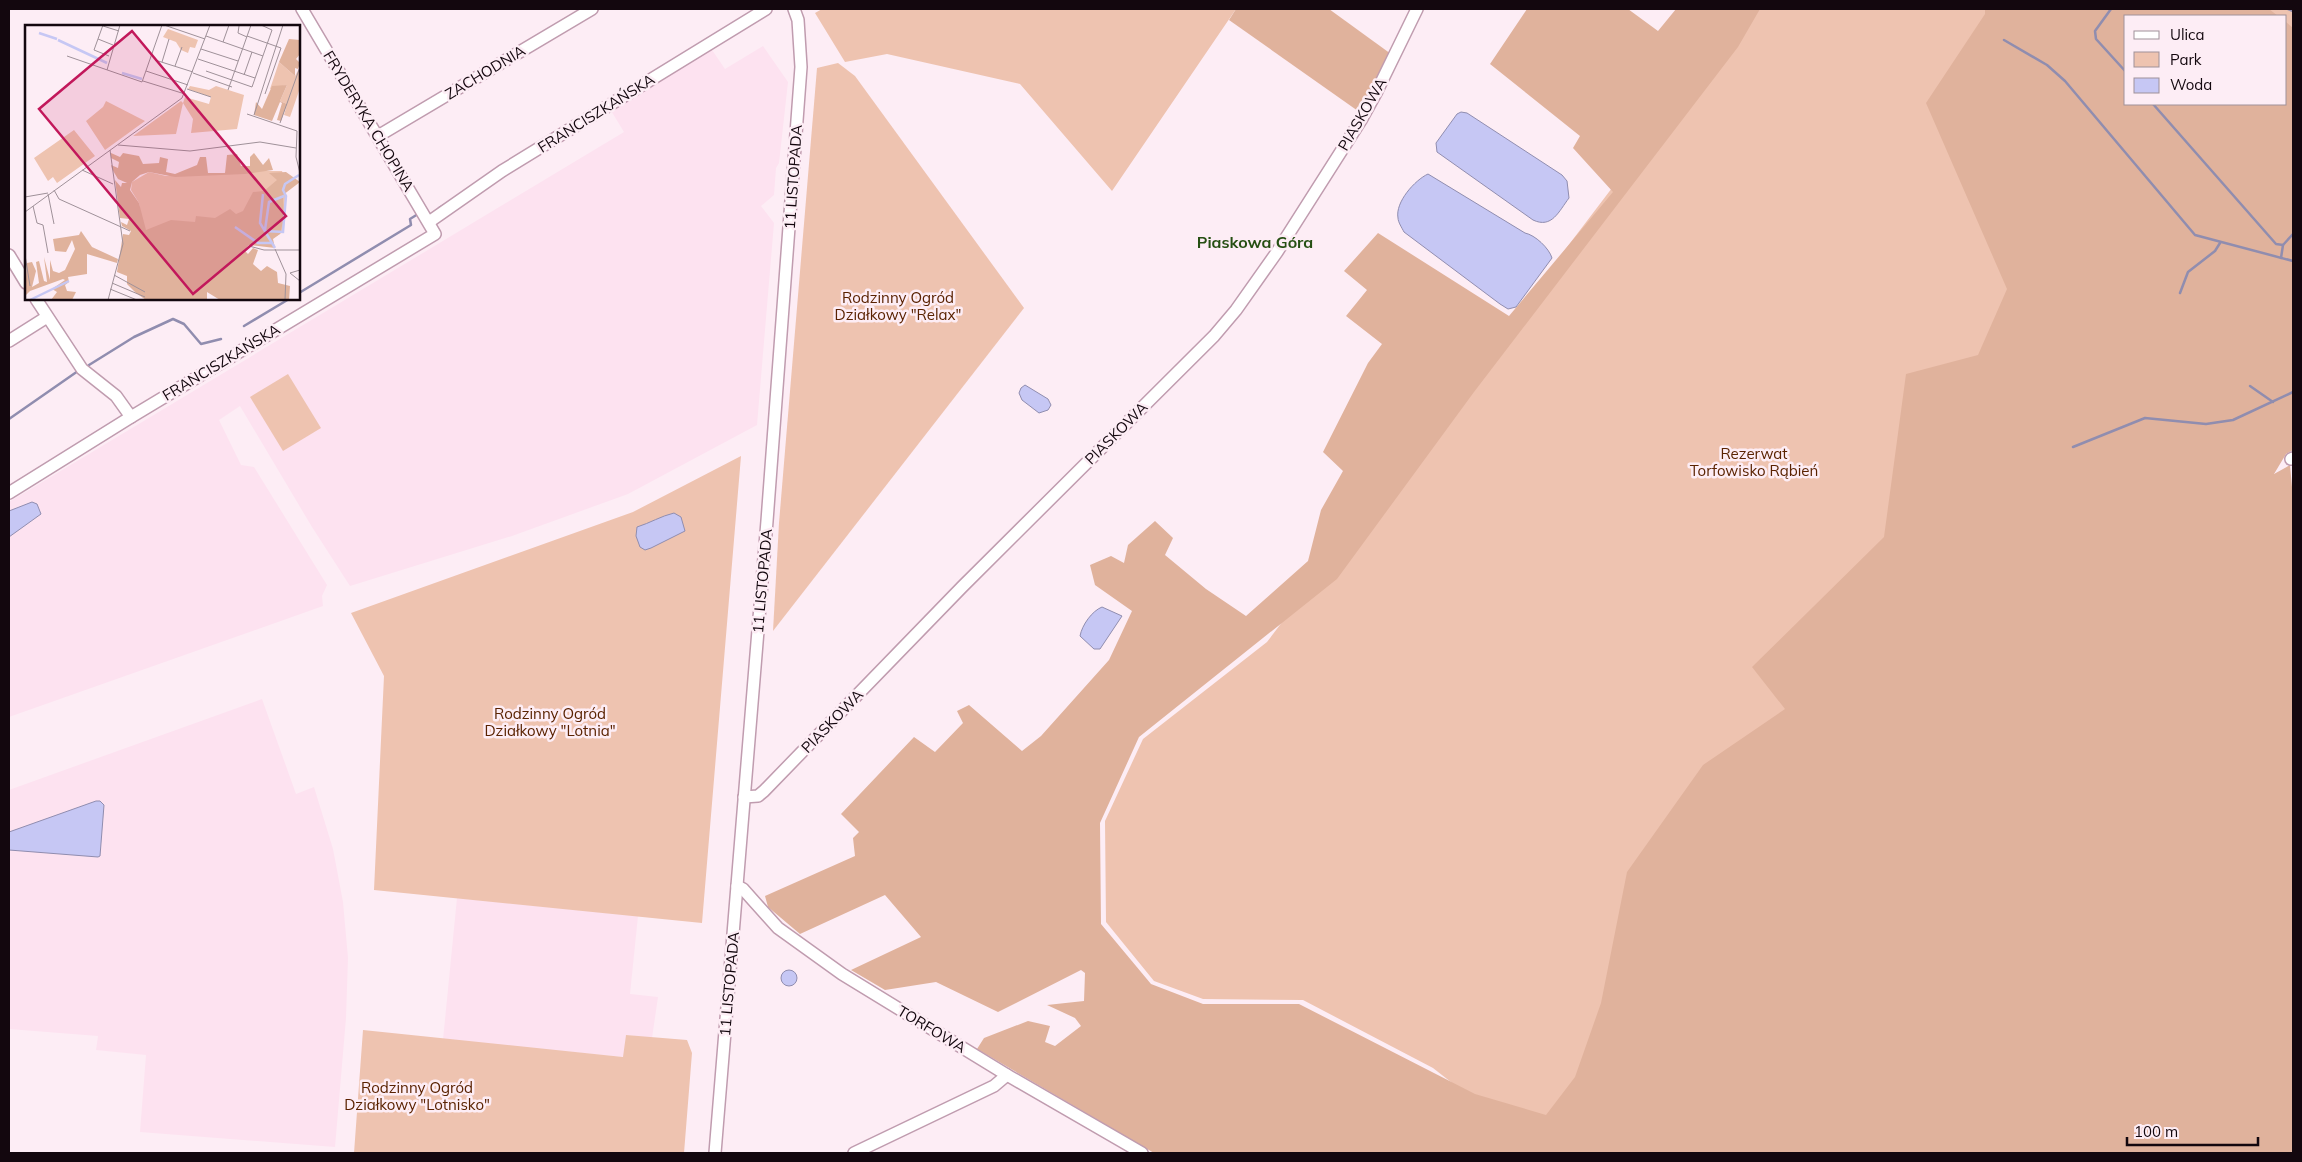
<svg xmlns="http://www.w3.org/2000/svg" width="2302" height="1162" viewBox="0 0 2302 1162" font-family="Mulish,sans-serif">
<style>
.built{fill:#fde2f0}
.green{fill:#eec3b0;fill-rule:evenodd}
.forest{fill:#e0b29c}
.water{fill:#c6c7f4;stroke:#908daf}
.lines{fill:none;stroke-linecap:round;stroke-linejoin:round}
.stream{stroke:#908daf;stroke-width:2.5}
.minor-casing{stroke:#c09caf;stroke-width:14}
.minor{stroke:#fff;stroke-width:11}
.labels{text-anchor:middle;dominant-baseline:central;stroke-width:5;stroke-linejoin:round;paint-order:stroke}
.street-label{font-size:15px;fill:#13070e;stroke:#fdedf5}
.park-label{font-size:15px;fill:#5a2201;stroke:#fdedf5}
.neighbourhood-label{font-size:16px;font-weight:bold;fill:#264f13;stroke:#fdedf5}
.inset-river{fill:none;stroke:#c6c7f4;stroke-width:2.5}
.inset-road{fill:none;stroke:#9f9199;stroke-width:1}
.view{fill:#c2185b;fill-opacity:0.15;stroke:#c2185b;stroke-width:2.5}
.inset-edge{fill:none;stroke:#13070e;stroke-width:2.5}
</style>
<rect width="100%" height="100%" fill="#fdedf5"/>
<g class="built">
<path d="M763 46 788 82 779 163 776 168 774 195 761 206 774 223 757 425 628 494 512 536 350 586 312 527 240 406 219 420 241 465 254 467 327 585 322 596 323 606 9 717V502L624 132 610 109 710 47 725 69Z"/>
<path d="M262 699 296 794 314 787 333 849 343 902 348 958 346 1018 335 1147 140 1132 146 1055 96 1050 98 1036 9 1029V790Z"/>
<path d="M457 898 638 916 630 994 658 997 652 1038 626 1035 624 1057 443 1040Z"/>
</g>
<g class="green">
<path d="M822 9H1236L1112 191 1020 84 887 54 845 62 815 13Z"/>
<path d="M1748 9H2293V381L1604 1104 1511 1129 1433 1068 1303 1000 1203 999 1154 981 1106 922 1105 821 1143 739 1267 642ZM2126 16H2286V104H2126Z"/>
<path d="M838 63 855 76 1024 308 773 631 779 523 817 68Z"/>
<path d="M288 374 321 428 283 451 250 397Z"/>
<path d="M741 456 702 923 374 890 384 676 351 613 633 512Z"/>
<path d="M363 1030 623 1057 626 1035 687 1040 692 1053 684 1153H354Z"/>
</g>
<g class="forest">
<path d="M1236 9H1329L1391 54 1358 111 1229 20Z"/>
<path d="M1527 9H1628L1658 31 1676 9H1760L1738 47 1474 392 1337 579 1139 737 1100 823 1101 924 1151 984 1203 1004H1299L1475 1094 1546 1115 1575 1077 1601 1003 1627 872 1703 765 1785 709 1752 667 1884 537 1906 374 1978 355 2007 289 1926 103 1985 14V9H2269L2278 16H2126V104H2286V22L2293 28V450L2286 454 2274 474 2290 465 2293 498V1153H1154L977 1049 984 1038 1028 1021 1050 1026 1045 1042 1055 1046 1081 1026 1075 1018 1047 1005 1084 1001 1085 973 1081 970 998 1012 936 982 885 990 851 970 921 937 885 895 800 934 768 907 765 896 855 856 853 838 859 832 841 814 914 737 935 752 963 723 957 711 969 705 1022 751 1041 736 1109 660 1132 611 1095 585 1090 565 1111 556 1124 563 1128 545 1155 521 1173 538 1165 555 1206 589 1246 616 1308 561 1321 510 1343 471 1323 452 1368 363 1382 344 1346 316 1367 290 1344 271 1378 233 1509 316 1613 192 1573 148 1580 136 1490 64Z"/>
</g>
<g class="water">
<path d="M1461 112 1467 113 1562 175 1567 181 1569 198C1559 211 1552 229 1533 220L1437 152 1436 143 1457 114Z"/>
<path d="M1428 174 1525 233C1535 235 1549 248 1552 258L1516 307 1508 309 1500 304 1404 232C1402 228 1398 222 1398 218 1395 202 1415 180 1428 174Z"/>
<path d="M1025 385 1048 399 1051 405 1048 410 1039 413 1022 400 1019 393 1021 388Z"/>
<path d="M32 502 37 504 41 514 9 537V511Z"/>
<path d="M674 513 681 517 685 531 651 548 645 550 640 547 636 536 637 527C650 523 661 516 674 513Z"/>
<path d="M1102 607 1122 616 1100 649H1094L1080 636C1082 625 1092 611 1102 607Z"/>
<path d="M96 801H100L104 805 100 856 98 857 9 850V832Z"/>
<circle cx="789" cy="978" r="8"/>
</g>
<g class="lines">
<g class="stream">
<path d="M2111 9 2095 31 2096 39 2126 72"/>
<path d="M2288 9 2293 11"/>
<path d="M2004 40 2047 65 2065 81 2195 235 2293 261"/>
<path d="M2153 104 2276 244 2283 245"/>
<path d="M439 208 444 205"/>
<path d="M2281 258 2283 245 2293 234"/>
<path d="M299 293 411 225 410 219 418 214"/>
<path d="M2180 293 2188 272 2215 251 2220 243"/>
<path d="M244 326 289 299"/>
<path d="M89 365 134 337 173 319 184 324 201 344 221 339"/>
<path d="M2250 386 2273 402"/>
<path d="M9 419 78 371"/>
<path d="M2073 447 2145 418 2206 424 2233 420 2293 392"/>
</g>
<g class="minor-casing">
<g id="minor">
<path d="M378 136 592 9"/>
<path d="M429 222 502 171 766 9"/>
<path d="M9 255 26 283"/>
<path d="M36 299 82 369 116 396 131 417"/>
<path d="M9 341 47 317"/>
<path d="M2291 459 2293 458"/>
<path d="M9 493 131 417 435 234 302 9"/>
<path d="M744 797 758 796 764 791 962 587 1214 336 1236 310 1277 252 1361 120 1377 91 1417 9"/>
<path d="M737 886 743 889 778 928 842 974 1007 1075 1142 1153"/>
<path d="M715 1153 767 521 801 67 798 20 794 9"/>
<path d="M854 1153 994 1086 1007 1075"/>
</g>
</g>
<use href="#minor" class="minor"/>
</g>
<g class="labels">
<g class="street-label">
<text transform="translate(485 72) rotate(-31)">ZACHODNIA</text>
<text transform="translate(596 113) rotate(-32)">FRANCISZKAŃSKA</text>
<text transform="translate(1362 114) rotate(-60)">PIASKOWA</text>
<text transform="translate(369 121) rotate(59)">FRYDERYKA CHOPINA</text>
<text transform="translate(793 177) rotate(-86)">11 LISTOPADA</text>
<text transform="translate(221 362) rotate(-31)">FRANCISZKAŃSKA</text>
<text transform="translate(1116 433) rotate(-45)">PIASKOWA</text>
<text transform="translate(762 581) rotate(-85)">11 LISTOPADA</text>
<text transform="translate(832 721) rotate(-46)">PIASKOWA</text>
<text transform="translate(729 984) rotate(-85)">11 LISTOPADA</text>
<text transform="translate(932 1029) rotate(31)">TORFOWA</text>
</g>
<g class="park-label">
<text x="898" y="297">Rodzinny Ogród<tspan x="898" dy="17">Działkowy "Relax"</tspan></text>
<text x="1754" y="453">Rezerwat<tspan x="1754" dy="17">Torfowisko Rąbień</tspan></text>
<text x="550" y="713">Rodzinny Ogród<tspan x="550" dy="17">Działkowy "Lotnia"</tspan></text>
<text x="417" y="1087">Rodzinny Ogród<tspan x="417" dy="17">Działkowy "Lotnisko"</tspan></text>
</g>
<g class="neighbourhood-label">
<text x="1255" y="242">Piaskowa Góra</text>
</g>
</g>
<g transform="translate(25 25)">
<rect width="275" height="275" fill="#fdedf5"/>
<path d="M143 4 173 15 170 23 165 22 163 28 156 25 151 17 138 12ZM254 37 270 51 275 42V63L265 92 259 90 262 79 255 76 262 60 245 64ZM165 61 184 65 191 61 219 70 212 104 166 108 168 94 158 78 151 109 108 111 156 76 158 78 160 72 184 79 186 72 163 64ZM81 76 120 96 80 125 61 96 78 82ZM49 105 70 131 32 158 28 152 23 156 9 133ZM236 146H257L261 157 258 207 245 215 126 209 118 203 114 178 106 165 107 157 124 147 141 151Z" fill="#eec3b0"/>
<path d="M264 14 275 15V29L271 34 275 38 273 44 270 43V51L254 37ZM262 60 255 76 262 79 256 96 252 95 257 78 255 77 247 96 229 90 231 77 237 84 247 61ZM86 128 95 132 98 128 114 131 118 139 134 138 135 132 143 134 141 147 150 149 172 140 175 132H181L183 148H200L202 130 212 129 216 141H225V132L229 128 238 140 244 133 248 145 220 149 150 152 124 147 115 150 107 157 105 165 114 178 121 205 146 195 170 197 171 191 190 193 205 184 211 189 218 186 228 167 239 166 252 155 244 148 261 147 275 157 258 170 259 193 255 209 248 214 250 223 224 220 219 225 223 229 228 223 233 225 228 239 236 246 242 241 252 247 253 258 265 261 264 275H195L182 267V275H121L111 268 102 259V251L92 247 98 209 104 210 106 206 97 201 96 197 102 200 104 194 95 193 90 155 96 162 97 158H102L93 154 87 144 86 140 93 143 94 137 86 133ZM56 206 67 222 93 234 92 238 62 229V249L43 252 44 257 40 260 42 266 51 267 47 275H26L32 267 27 264 40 255 38 254 5 266 0 271 2 238 7 237 11 246 7 262 14 258 11 237 14 236 19 256 22 257 19 232 25 255V235L28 246 34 248 40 245 50 224 47 215 41 227 30 226 28 214 54 210Z" fill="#e0b29c"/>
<path class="inset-river" d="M14 8 32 14M33 15 82 38M97 48 117 54M238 169 235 198 250 223M210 202 233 218H246M240 205 244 177 259 171M239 206 258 207 261 171 258 165 260 159 274 150M5 275 44 256"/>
<path class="inset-road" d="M78 0 69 25 84 31M139 0 180 14M78 1 94 6M214 1 213 8 222 12M181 11 238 31M222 11 256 23 240 69M73 14 88 20M198 17 204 0M176 24 213 36M42 31 117 57 137 0M173 34 230 53M130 35 168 47M137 37 144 14M150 41 157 22M82 45 95 0M121 46 163 60M181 46 227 62 247 5 236 0M168 48 207 62M219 50 227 27M118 56 160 69M162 64 186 72M203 65 226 0M222 89 272 106M229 90 258 0M255 98 275 42M272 106 271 132 275 148M93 120 165 126 235 117 271 123M57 145 88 159M29 165 34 174 105 206M23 169 29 199M0 172 23 168M8 181 12 198 18 200 23 228M0 187 157 73 185 0M224 221 239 225H275M250 224 261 249 260 275M0 230 5 261M275 245 265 248 275 256M89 250 120 267M87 258 120 272M85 264 112 275M83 275 98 219 85 125"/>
<path class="view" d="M107 6 261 191 168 269 14 84Z"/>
<rect width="275" height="275" class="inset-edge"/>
</g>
<rect width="2302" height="1162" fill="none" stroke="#13070e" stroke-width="20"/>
<rect x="2124" y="15" width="162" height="90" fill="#fdedf5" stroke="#9f9199"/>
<rect x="2134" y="31" width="25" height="8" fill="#ffffff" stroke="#9f9199"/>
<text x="2170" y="40" font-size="15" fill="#13070e">Ulica</text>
<rect x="2134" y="52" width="25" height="15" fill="#eec3b0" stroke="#9f9199"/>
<text x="2170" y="65" font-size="15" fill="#13070e">Park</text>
<rect x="2134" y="78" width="25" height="15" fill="#c6c7f4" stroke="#9f9199"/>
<text x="2170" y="90" font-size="15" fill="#13070e">Woda</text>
<path d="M2127 1137v8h131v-8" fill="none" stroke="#13070e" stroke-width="2.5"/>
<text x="2134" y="1137" font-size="15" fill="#13070e" stroke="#fdedf5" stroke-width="4" paint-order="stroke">100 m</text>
</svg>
